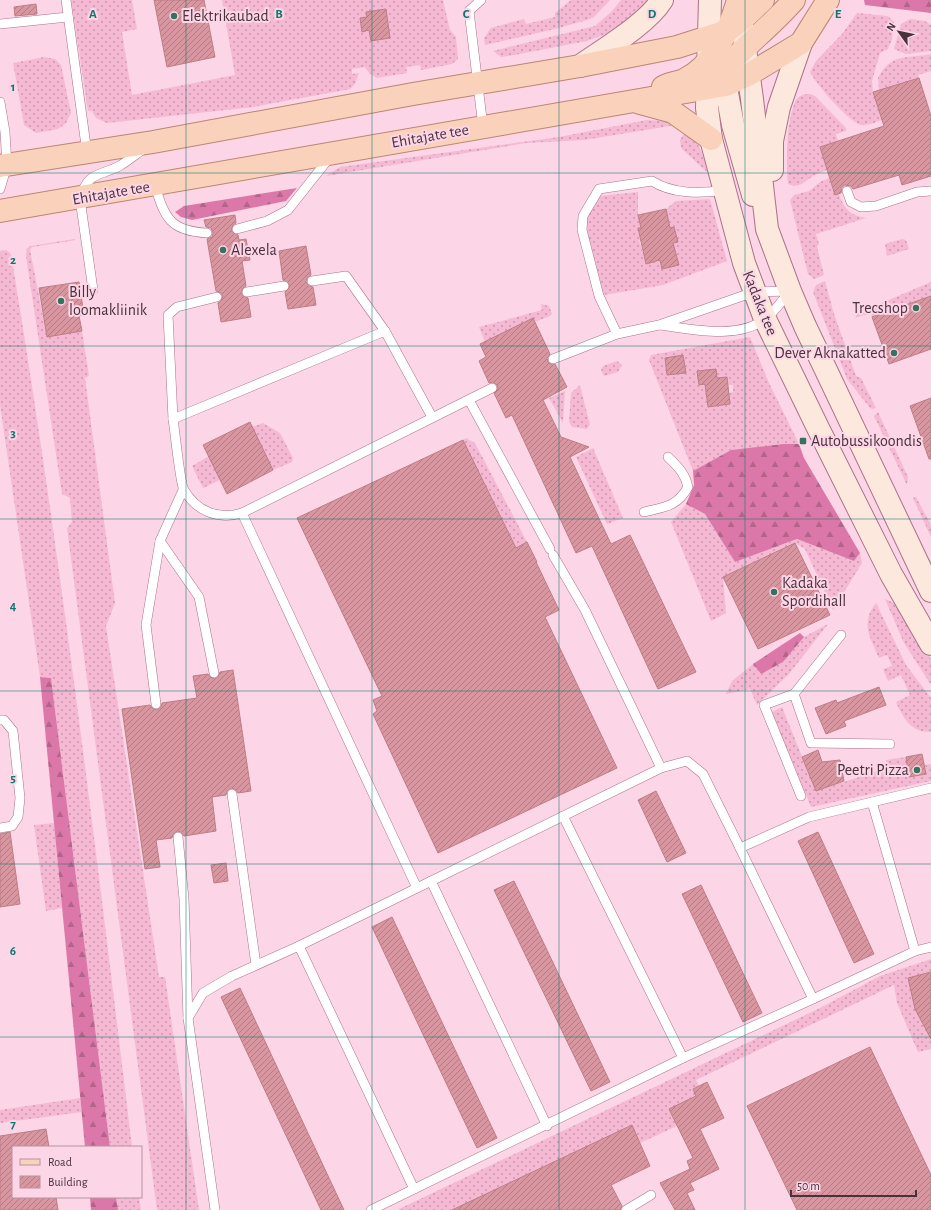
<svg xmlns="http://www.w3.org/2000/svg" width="931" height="1210" viewBox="0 0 931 1210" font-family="'Alegreya Sans',sans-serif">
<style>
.grass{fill:url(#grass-dots);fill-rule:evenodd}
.forest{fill:url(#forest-firs)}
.building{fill:url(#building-hatch);stroke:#bc7d86}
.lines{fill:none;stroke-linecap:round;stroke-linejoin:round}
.service-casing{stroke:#aa728b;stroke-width:10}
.secondary-casing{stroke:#aa728b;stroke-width:24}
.primary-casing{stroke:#ba8672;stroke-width:24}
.service{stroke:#fff;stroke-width:9}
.secondary{stroke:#fde8dd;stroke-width:22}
.primary{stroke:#fad2bb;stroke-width:22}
.grid{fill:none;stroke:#0f766e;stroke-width:1;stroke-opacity:0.55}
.poi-dot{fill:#35735f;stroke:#fcd6e6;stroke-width:1.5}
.labels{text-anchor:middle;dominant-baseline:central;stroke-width:4;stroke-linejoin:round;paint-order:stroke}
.poi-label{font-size:16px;fill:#4a323d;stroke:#fcd6e6;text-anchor:start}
.street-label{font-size:16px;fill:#4a323d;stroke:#fcd6e6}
.grid-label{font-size:13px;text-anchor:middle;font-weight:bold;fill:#0f766e;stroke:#fcd6e6;stroke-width:4;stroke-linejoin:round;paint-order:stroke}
</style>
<defs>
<pattern id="grass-dots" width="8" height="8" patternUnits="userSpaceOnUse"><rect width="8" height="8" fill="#f5b9d4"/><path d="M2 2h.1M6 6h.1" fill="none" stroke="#c897ad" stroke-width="1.8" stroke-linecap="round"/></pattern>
<pattern id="forest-firs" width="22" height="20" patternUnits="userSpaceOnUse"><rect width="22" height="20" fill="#dc78a9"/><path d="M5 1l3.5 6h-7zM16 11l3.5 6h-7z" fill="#b4638b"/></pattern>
<pattern id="building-hatch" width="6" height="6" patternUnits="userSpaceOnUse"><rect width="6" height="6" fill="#d897a0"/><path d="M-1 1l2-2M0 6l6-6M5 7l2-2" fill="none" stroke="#b17c84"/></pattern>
</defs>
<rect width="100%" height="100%" fill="#fcd6e6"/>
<g class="grass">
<path d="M71 0H132L137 29 122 32 132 95 235 75 222 0H443L450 30 456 37 458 59 452 64 421 70 420 65 406 67 407 73 377 78 369 73 365 67 352 69V74L359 73 355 84 350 89 253 107 107 123 96 118 92 111H88ZM386 9 390 38 371 41 369 30 362 31 360 18 367 17 366 12Z"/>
<path d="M571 0H610L594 17 587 20 555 29 485 45 484 38 491 28 524 19 526 24 555 17V13Z"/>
<path d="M621 0H648L650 2 612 32 587 41 509 56 501 57 493 51 595 26 612 11Z"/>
<path d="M857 13 888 16 894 22 892 39 888 49 880 53 872 81 873 93 882 120C876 122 867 126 861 125 851 124 814 82 810 72L816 61 842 34Z"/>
<path d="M910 19 925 21 931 25V51L906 54 894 49 901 24Z"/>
<path d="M931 54V71L918 75 919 78 879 91 878 78C891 52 908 59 931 54Z"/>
<path d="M44 57 55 59 61 65 71 113 66 123 58 129 36 133 24 125 13 63Z"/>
<path d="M810 94 815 96 846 128V131L836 134 838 141 820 147 827 170C823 172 818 173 815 175 804 181 801 189 788 184 786 162 786 120 796 100 799 95 805 94 810 94Z"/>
<path d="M647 120 666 121 676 125 584 140 526 143 326 176 340 167 559 137Z"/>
<path d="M686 130C700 145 703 152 707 172L681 148 680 140Z"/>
<path d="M829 178 835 195 839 194C843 208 851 216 866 218L816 234 819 244 817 247 824 275 814 279 808 274 790 200 794 195 809 191 820 182Z"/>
<path d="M638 192V215L641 228 638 229 640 240H639L646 264 660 260 662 269 679 264 673 243 678 242 674 227 670 228 666 209 676 201 710 199 727 261 663 285 604 295 586 227 587 217 600 196Z"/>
<path d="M74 239 76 240 32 247 30 250 47 337 82 331 89 376 85 378 115 603 106 626 159 977H165L199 1210H157L67 528 72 522 70 498 62 494 26 256 27 248 31 246Z"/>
<path d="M902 239 906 240 909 249 887 256 885 244Z"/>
<path d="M6 250 11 254C60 550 96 849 132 1147H110L51 678 40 677 0 405V251Z"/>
<path d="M825 281 834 314 856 376 861 378 876 408 873 409 870 408 847 379 813 292 816 285Z"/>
<path d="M931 282V296L872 317 871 313 855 318 858 313Z"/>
<path d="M541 304 549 306 552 314 550 316 535 322 533 318 485 342 479 327 542 310Z"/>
<path d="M750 337 769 383 799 444 731 450 693 471 649 360 651 355ZM683 355 685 373 667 375 665 358ZM727 377 728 385H733V392L729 393 730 404 708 407 705 384 699 385Z"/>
<path d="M617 361 622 365 618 372 604 376 601 370 603 366Z"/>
<path d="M580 385 590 425 587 429 572 427 569 422 571 393Z"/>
<path d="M565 391 563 423 549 398Z"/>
<path d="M878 412 908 477 907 485 874 416Z"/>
<path d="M263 423 280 433 293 458 292 462 273 470 252 427Z"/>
<path d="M466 438 475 443 527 542 516 548 463 440Z"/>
<path d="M593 448 623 518 607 524 576 457Z"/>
<path d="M209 456 220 480 203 488 192 466Z"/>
<path d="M916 497 931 525V537L913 498Z"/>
<path d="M686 504 705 514 735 562 797 539 854 561 860 553 862 563 833 610 805 549 795 543 723 577 726 613 711 621 671 522Z"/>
<path d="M885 599 894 603 931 659V685L904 643Z"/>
<path d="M876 603 906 665 931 698V732C910 732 904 719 896 702L910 695 901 675 888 681 883 669 892 666 887 655 879 658C870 637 860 623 876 603Z"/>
<path d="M828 624 789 674 757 705 750 689 726 694 732 681 753 664 761 674 783 662 804 637Z"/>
<path d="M782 707 816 791 887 768 886 760 906 757 910 777 926 774 925 765 931 764V781L811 807 772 712Z"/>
<path d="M54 823 62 908 46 911 34 825Z"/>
<path d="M931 959V1015L920 1018 931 1039V1049L918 1052 897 1003 894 985 696 1080 699 1086 693 1089 696 1096 670 1109 677 1126 640 1143 632 1125 452 1210H397L820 1008 880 976Z"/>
<path d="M80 1098 82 1112 0 1123V1110Z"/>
<path d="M116 1197H139L141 1210H118Z"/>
</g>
<g class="forest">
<path d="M864 0H931V13L865 5Z"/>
<path d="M297 188 286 201 192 220 181 217 175 212 184 206Z"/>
<path d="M784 444H799L804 458 860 553 854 561 797 539 735 562 705 514 686 504 694 485 693 471 731 450Z"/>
<path d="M800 633 804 637 783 662 761 674 753 664Z"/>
<path d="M40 677 51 678 110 1147H85Z"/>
<path d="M90 1197H116L118 1210H91Z"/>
</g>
<g class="building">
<path d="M154 0H204L215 57 167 67Z"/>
<path d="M36 4 37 14 15 16 14 7Z"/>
<path d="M386 9 390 38 371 41 369 30 362 32 360 18 367 17 366 12Z"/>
<path d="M919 78 931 116V176L902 185 899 175 853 189 851 186 845 185 842 187 841 193 835 195 820 147 884 126 873 92Z"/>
<path d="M666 209 670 228 674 227 678 242 673 243 679 265 662 269 660 260 646 264 638 228H641L638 215Z"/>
<path d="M235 215 236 223 233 225 231 231 238 235 239 240 246 239 250 260 242 261 246 286 243 288 241 293 243 296 248 298 251 317 221 322 218 303 221 301 223 296 221 293 216 291 208 245 207 239 212 237 213 233 211 228 206 227 204 220Z"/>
<path d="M306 246 311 275 307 278 306 282 309 286 313 287 316 305 288 309 285 292 289 288 290 285 283 280 279 251Z"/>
<path d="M79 282 84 315 79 316 82 331 47 337 39 288Z"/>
<path d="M931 296V349L889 364 872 317Z"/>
<path d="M533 318 550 354 547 358 548 362 552 365 555 364 567 387 543 400 561 437 589 447 570 457 611 544 630 535 696 672 658 689 592 546 576 553 512 415 506 418 494 393 498 389 497 385 493 382 489 383 479 361 486 357 480 344Z"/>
<path d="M683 355 686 373 667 375 665 358Z"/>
<path d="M716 369 717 378 727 377 730 404 708 407 705 384 699 385 697 371Z"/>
<path d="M931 398V459H929L910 406Z"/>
<path d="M250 422 273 470 227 494 203 445Z"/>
<path d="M463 440 516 548 527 542 537 562H536L559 610 545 617 617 768 438 853 373 714 377 711 373 700 382 696 297 518Z"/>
<path d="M795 543 830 615 758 649 723 577Z"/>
<path d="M233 670 251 791 238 793 235 789 231 788 227 791 226 795 212 797 216 831 184 836 181 832 177 831 173 834 172 838 156 840 160 867 145 869 122 709 150 705 153 709 157 710 161 707 162 703 197 698 193 676 208 674 210 677 215 679 218 677 220 672Z"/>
<path d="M879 687 886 705 844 721 846 726 826 734 815 708 836 700 837 703Z"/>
<path d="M818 750 822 762 840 760 844 781 816 791 802 757Z"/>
<path d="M922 754 926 774 909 777 906 757Z"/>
<path d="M656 791 686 853 667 862 638 800Z"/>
<path d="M10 832 20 904 0 907V834Z"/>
<path d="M818 832 874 954 854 963 798 841Z"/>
<path d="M226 863 228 881 214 883 211 865Z"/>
<path d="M514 881 610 1082 591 1091 494 890Z"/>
<path d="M701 885 762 1013 743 1022 682 894Z"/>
<path d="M392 917 497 1138 477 1148 372 927Z"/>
<path d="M931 972V1039L915 1009 908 978Z"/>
<path d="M240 988 344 1210H321L221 997Z"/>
<path d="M870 1047 931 1175V1210H797L747 1106Z"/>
<path d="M707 1082 724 1118 700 1129 719 1169 690 1183 694 1190 687 1193 695 1210H675L660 1183 690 1169 687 1161 693 1158 669 1109 696 1096 693 1089Z"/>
<path d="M632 1125 650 1166 611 1185 622 1206 620 1210H452Z"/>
<path d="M46 1129 49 1147H13V1197H56L58 1210H0V1136Z"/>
</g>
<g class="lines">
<g class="service-casing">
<g id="service">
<path d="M66 0 87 153"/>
<path d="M481 0 469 11 483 127"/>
<path d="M0 24 68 17"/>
<path d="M0 102 5 132 7 165 0 189"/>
<path d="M155 186C165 218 170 231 207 233"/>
<path d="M847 191 851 202 861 207 876 206 917 192 931 191"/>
<path d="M237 229 267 221 288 210 330 157"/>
<path d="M312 281 346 276 385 331"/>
<path d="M93 290 80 199C88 170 100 177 121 165 129 160 135 155 142 150"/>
<path d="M247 292 284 286"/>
<path d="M660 325C691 329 738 340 765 319 775 312 782 300 790 291"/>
<path d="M617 334 599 296 582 230 583 216 599 189 652 181C672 194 701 194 724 190"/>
<path d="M553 359 617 334 659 325 754 292 790 291"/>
<path d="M492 388 242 513 417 888 661 768"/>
<path d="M469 400 550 549"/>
<path d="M173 419 168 315 177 307 217 297"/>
<path d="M644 512C664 507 677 507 688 487 685 473 678 467 668 457"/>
<path d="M242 513C219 520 197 512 184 490 180 484 175 431 173 419L385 331 432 417"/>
<path d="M160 541 199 597 214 673"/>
<path d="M553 555 585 610 661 768 687 761 703 774 740 848 809 817 931 788"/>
<path d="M841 635 794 694 811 743 890 744"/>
<path d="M794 694 764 705 801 796"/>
<path d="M156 704 146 625 160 541 183 490"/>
<path d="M0 720H4L13 731 20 798 18 817 12 826 0 828"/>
<path d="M232 794 256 965"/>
<path d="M872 802 915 951"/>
<path d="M563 816 683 1058"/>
<path d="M178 837 184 899 188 1018"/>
<path d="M740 848 813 999 915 951 931 947"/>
<path d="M431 881 547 1126"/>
<path d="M299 946 414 1189"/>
<path d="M215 1210 188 1018 203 993 232 976 299 946 417 888"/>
<path d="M371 1210 683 1058 813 999"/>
<path d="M626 1210 651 1195"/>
</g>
</g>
<g class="secondary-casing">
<g id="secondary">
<path d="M710 0 707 108 711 139 744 263 765 319 819 430 891 574 931 644"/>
<path d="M744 31 745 49 752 99 767 229 790 291 805 326 931 591"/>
<path d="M580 66C604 49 647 24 662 0"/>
<path d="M719 68 724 77 733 125 753 195"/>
<path d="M772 170V141L779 107 801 43"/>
</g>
</g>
<g class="primary-casing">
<g id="primary">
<path d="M663 87C670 83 677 83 684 80 713 66 730 29 738 0"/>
<path d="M708 88C732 55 767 31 794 0"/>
<path d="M640 103 673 112 711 139"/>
<path d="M0 166 153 142 413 94 580 66 677 47 727 31 743 19 763 0"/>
<path d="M0 211 726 85 748 75 801 43 828 0"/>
</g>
</g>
<use href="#service" class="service"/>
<use href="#secondary" class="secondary"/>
<use href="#primary" class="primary"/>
</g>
<path class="grid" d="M186 0V1210M372 0V1210M559 0V1210M745 0V1210M0 173H931M0 346H931M0 519H931M0 691H931M0 864H931M0 1037H931"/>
<g class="poi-dot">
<circle cx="174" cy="16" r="4"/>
<circle cx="223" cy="250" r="4"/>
<circle cx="61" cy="301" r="4"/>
<circle cx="916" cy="308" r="4"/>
<circle cx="894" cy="353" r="4"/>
<rect x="799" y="437" width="8" height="8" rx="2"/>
<circle cx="774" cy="592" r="4"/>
<circle cx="917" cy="770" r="4"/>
</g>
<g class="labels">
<g class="poi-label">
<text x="182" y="16">Elektrikaubad</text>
<text x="231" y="250">Alexela</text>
<text x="69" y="292">Billy<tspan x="69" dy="18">loomakliinik</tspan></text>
<text x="908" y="308" text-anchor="end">Trecshop</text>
<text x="886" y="353" text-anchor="end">Dever Aknakatted</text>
<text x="811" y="441">Autobussikoondis</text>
<text x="782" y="583">Kadaka<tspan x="782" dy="18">Spordihall</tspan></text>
<text x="909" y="770" text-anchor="end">Peetri Pizza</text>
</g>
<g class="street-label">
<text transform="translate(430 136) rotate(-10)">Ehitajate tee</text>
<text transform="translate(111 193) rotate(-10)">Ehitajate tee</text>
<text transform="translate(760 303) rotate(68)">Kadaka tee</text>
</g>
</g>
<g class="grid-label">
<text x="93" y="18">A</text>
<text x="279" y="18">B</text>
<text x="466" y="18">C</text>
<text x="652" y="18">D</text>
<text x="838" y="18">E</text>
<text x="13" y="91">1</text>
<text x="13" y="264">2</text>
<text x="13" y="437">3</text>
<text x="13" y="610">4</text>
<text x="13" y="782">5</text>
<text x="13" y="955">6</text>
<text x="13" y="1128">7</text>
</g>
<rect x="12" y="1146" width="130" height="52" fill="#fcd6e6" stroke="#b594a2"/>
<rect x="20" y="1159" width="20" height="6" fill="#fad2bb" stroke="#b594a2"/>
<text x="48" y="1166" font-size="12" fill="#4a323d">Road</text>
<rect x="20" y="1176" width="20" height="12" fill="url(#building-hatch)" stroke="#b594a2"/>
<text x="48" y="1186" font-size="12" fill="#4a323d">Building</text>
<g transform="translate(899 32) rotate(303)" stroke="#fcd6e6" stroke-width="3" paint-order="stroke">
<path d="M0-3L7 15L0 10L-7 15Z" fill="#4a323d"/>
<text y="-6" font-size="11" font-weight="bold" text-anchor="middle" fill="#4a323d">N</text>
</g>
<path d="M791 1190v6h125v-6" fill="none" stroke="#4a323d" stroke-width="2"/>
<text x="797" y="1190" font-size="12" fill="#4a323d" stroke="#fcd6e6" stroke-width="3" paint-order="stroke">50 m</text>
</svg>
